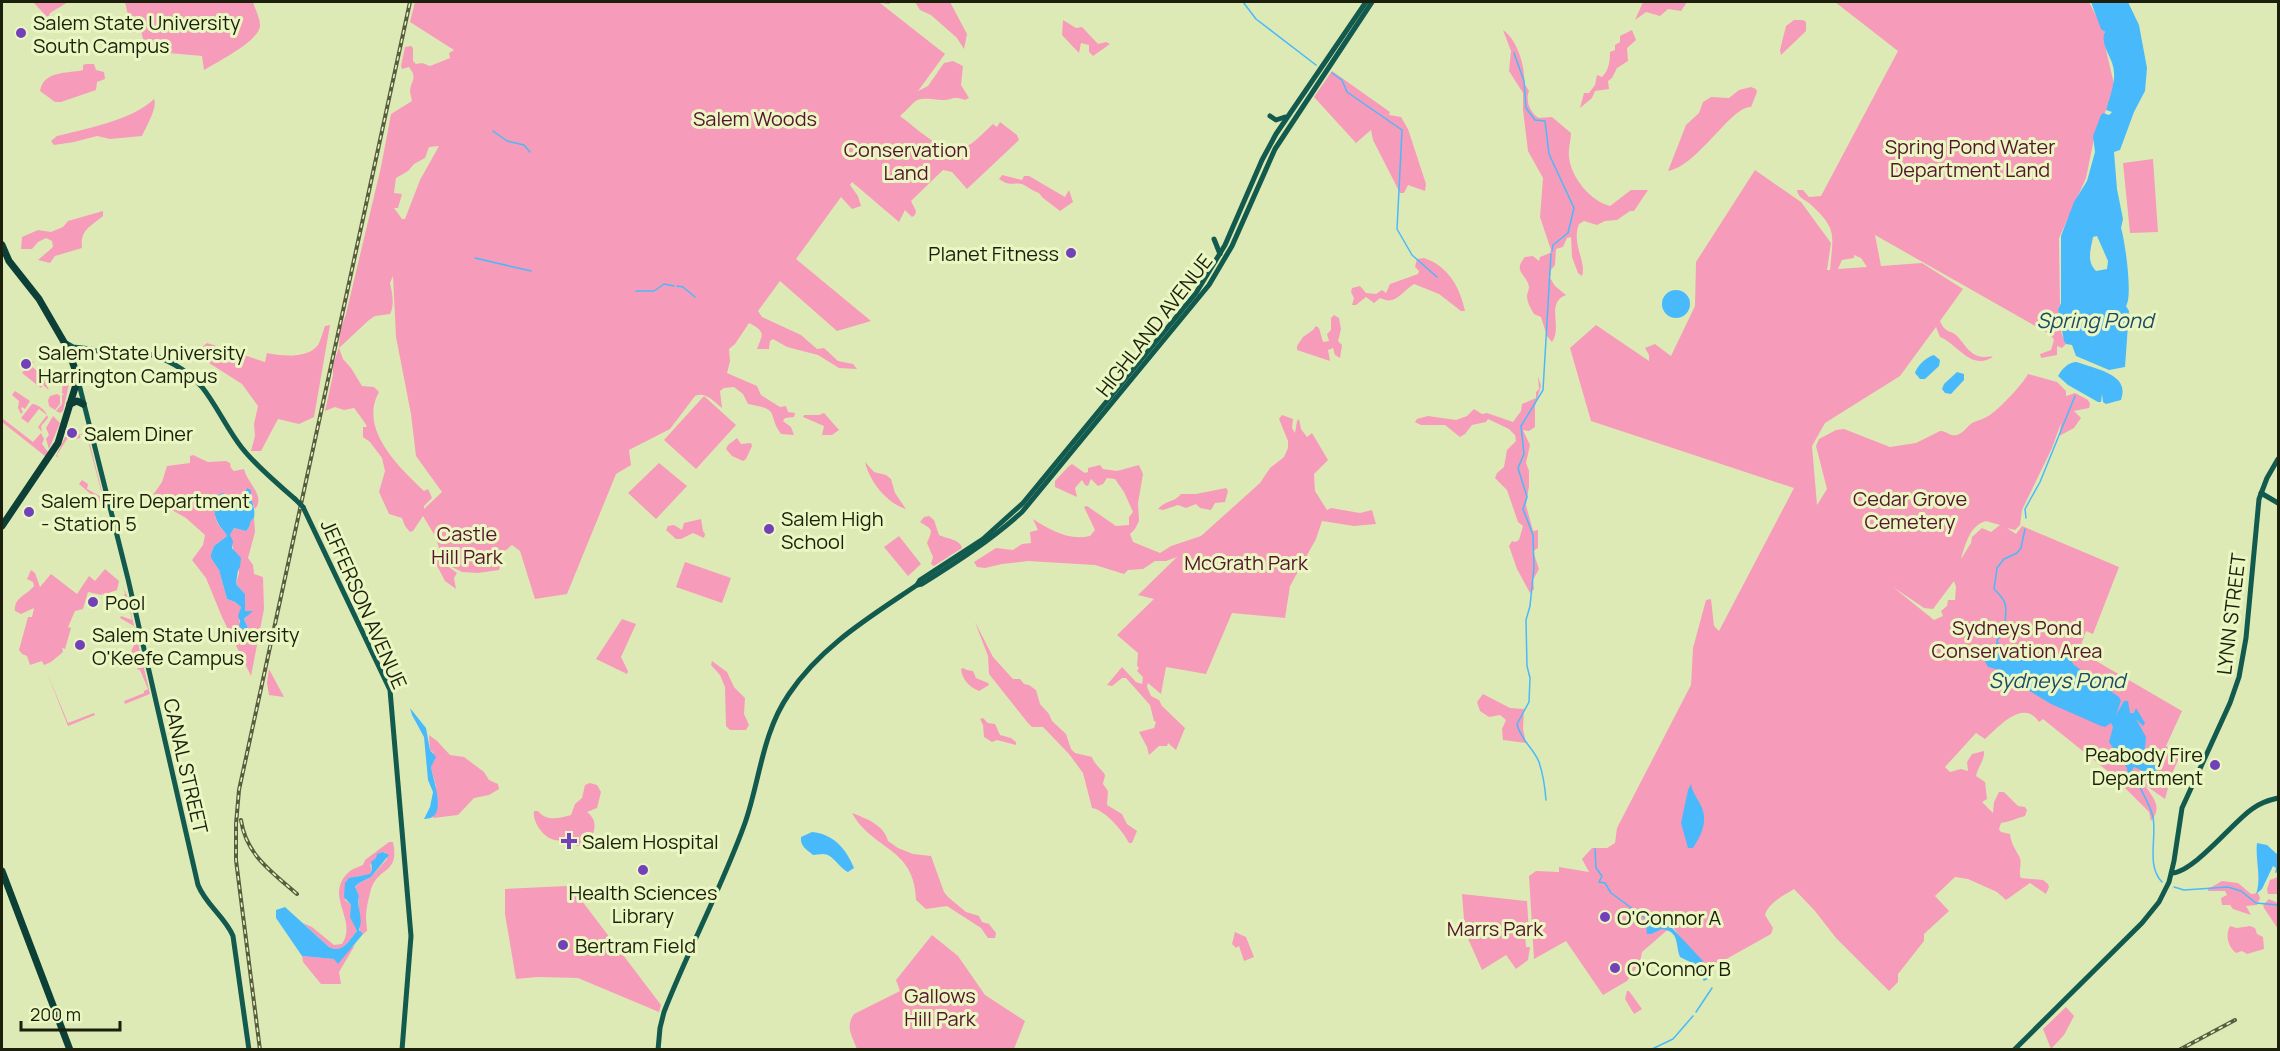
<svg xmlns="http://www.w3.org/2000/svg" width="2280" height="1051" viewBox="0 0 2280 1051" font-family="Manrope,sans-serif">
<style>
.green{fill:#f79bba;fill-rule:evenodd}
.water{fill:#48bafc;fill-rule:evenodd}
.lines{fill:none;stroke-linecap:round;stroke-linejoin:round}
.stream{stroke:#48bafc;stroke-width:1.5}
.major{stroke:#125a4e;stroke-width:5}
.highway{stroke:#0c4037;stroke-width:7}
.rail-casing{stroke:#575d3f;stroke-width:4}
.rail{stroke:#ebf7c2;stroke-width:1.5;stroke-dasharray:4.5;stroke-linecap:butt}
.major-bridge{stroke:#125a4e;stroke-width:5}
.poi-dot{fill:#7241b9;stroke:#ebf7c2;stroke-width:2}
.labels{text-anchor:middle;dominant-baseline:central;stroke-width:6;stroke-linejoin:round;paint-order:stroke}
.poi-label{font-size:20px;fill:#1b1f0b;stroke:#ebf7c2;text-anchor:start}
.park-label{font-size:20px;fill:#561330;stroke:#ebf7c2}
.street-label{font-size:20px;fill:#1b1f0b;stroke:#ebf7c2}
.water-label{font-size:21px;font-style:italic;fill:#1d4b66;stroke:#ebf7c2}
</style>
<rect width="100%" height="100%" fill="#deeab5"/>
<g class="green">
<path d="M33 2H68L50 13 48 18Z"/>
<path d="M125 2H253C255 9 260 18 260 25 261 40 217 62 204 70L202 56 146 51 141 31 132 33Z"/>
<path d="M415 2H892L889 4 880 3 945 54 918 91 928 86 944 63 953 61 963 66 961 85 969 98 965 100C952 95 951 101 941 100 911 97 920 99 900 116 917 128 941 154 963 148 974 144 984 132 993 124L997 127 1000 122 1017 135 1019 140 967 189 952 172 943 170 911 201 916 211 915 215 912 217 905 210 899 222 852 182 850 185 858 196 861 206 852 209 841 197 796 259 871 321 837 331 780 281 758 311 762 317 801 335 817 349 824 348 838 361 853 364 857 369 839 368 818 355 787 347 773 339 770 341 769 349H757C762 335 767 332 749 323L735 344 729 349 730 361 727 373 757 386 761 395 780 407 786 406 788 412 795 413 794 417 785 418 783 421 791 427 794 435 781 434C766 413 782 410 748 404L743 394 734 387 724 388 720 391 722 408C714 402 706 391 695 396L670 429 629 450 631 465 616 474 567 594 535 599 520 551 512 545 495 559 500 567 499 570 478 573 462 572 452 567 443 559 435 536 423 516 413 531 410 532 405 526 402 518 389 514 379 492 385 471 382 458 370 442 363 437V427H367C367 425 355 409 354 408L344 410 335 407 325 411 333 375V365L339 347 340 331 346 314 381 167 391 114 412 101C412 101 410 92 410 91 411 80 418 79 409 67L402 69 401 66 405 47 411 46 413 48V61L416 64 422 63 430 66 450 58 449 53 454 50 410 22ZM439 146 420 180 405 219H402L394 208H398L402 194 394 193 396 178 408 171 414 164 425 158 429 147ZM393 276 396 337 411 414 416 456 442 492 424 509V506L432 498 428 489 424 491C400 468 358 429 379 392L374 387 362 386 351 368 343 359 339 348 369 320 375 316 390 314C395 305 392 292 390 283Z"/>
<path d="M915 2H937L939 3 950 2 967 34 964 49 957 38 931 15 920 10Z"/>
<path d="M1643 2H1687L1681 11 1668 9 1660 16 1646 12 1635 20Z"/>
<path d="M1835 2H2089L2105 33 2106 50 2114 84 2101 126 2095 134 2086 178 2059 238 2060 305C2055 316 2061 334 2066 344L2062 348 2057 346V355L2041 358 2040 354 2051 350 2054 340 2051 335 1875 235 1881 266 1922 263 1963 289 1940 321C1946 335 1951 329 1958 337 1966 346 1970 356 1984 357 1987 357 1990 356 1993 357 1971 371 1959 345 1940 337L1936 327 1900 376 1825 423 1812 446 1817 505 1827 489 1816 446 1819 439 1836 430 1844 429 1890 447 1916 443 1940 431C1946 430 1950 437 1957 435 1963 433 1967 427 1972 423 1978 420 1984 419 1990 415 2001 407 2022 385 2028 374L2057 382 2066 391V396L2075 393 2088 400 2090 404 2089 408 2074 411 2081 418 2074 428 2059 436 2061 423 2052 448 2022 510 2020 525 2015 530 2007 528 2016 534 2022 526 2119 567 2093 634 2086 631 2079 651 2182 711 2166 746 2180 756 2166 787 2168 788 2165 799 2145 785C2153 798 2163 807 2151 821L2149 812 2110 773 2043 719 2039 722C2023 698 1999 727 1985 739L1976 733 1945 767 1950 772 1961 769 1968 771 1967 762 1972 754 1984 751C1985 760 1978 766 1976 776L1985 782 1987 799 1982 802 1993 813 1994 802 1999 792H2004L2018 806 2025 807 2027 810 2025 816C2017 818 2009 822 2001 823L1999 829 2001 832 2010 834C2011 844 2016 850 2020 858 2022 865 2018 872 2021 878L2043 880 2048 884 2049 887 2046 894 2030 883 2006 900 1997 892 1968 879 1955 877 1935 896 1949 911 1924 934V941L1898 974V982L1889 991 1836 938 1815 911 1794 889C1783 896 1768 903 1765 915L1773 928 1771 934 1705 971 1672 926 1642 952 1640 962 1627 981 1603 995 1566 941 1534 959 1529 876 1536 871 1559 872V867L1589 872 1582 859 1592 848H1607L1615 843 1617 828 1691 685 1693 648 1706 600 1711 599 1714 626 1719 631 1794 488 1591 421 1570 348 1596 325 1649 361V355L1645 348 1655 344 1671 356 1695 306 1696 262 1755 170 1801 202 1831 243 1827 270H1830C1833 234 1838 229 1809 203 1803 199 1798 197 1797 190H1803L1809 197 1821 196 1898 51ZM1854 255 1861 258 1867 267 1838 269 1842 260 1854 258ZM1986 521 2000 525 1991 532 1982 528 1972 537 1971 543 1961 559C1965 545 1970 525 1986 521ZM1954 581 1956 587 1955 600H1948L1947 606 1941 611 1943 616 1934 620 1893 587 1924 608 1933 609Z"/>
<path d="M1063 20 1076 28 1082 27 1098 44 1106 42 1110 44 1093 56 1089 52V45L1081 43 1079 53 1062 35Z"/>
<path d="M1794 20H1803L1806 22V31L1781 55 1780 50 1786 26Z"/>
<path d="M1503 30C1517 39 1526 68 1524 83L1529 91C1525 100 1530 113 1539 118L1552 117 1571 133C1571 141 1568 148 1569 157 1571 177 1590 201 1610 206L1631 190H1648L1634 211H1630L1617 220 1605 221 1597 225 1584 221 1579 224C1571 244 1587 262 1582 276L1578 273 1572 257 1571 237 1567 238 1563 247 1556 249 1555 265 1551 270 1550 278 1555 286 1566 295C1545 303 1563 327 1552 342L1547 336 1541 317 1534 314C1531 309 1527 302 1527 296 1527 293 1529 290 1529 287 1527 274 1512 272 1525 257L1533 256 1539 261 1540 257 1550 253 1551 250 1540 217 1543 178 1528 151 1523 110V93L1509 71 1511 51Z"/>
<path d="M1632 30 1636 40 1627 48 1628 61 1617 68 1612 78 1608 81 1609 89 1595 91 1592 98 1580 108 1584 93H1589L1595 85 1597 75 1602 77C1609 70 1610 61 1610 52L1615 50V45L1620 42V36Z"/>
<path d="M86 64H94L96 70 104 72 105 79 97 82 96 90 61 102H55L40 91C44 70 66 74 83 70V65Z"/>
<path d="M1332 71 1390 112 1389 115 1401 117 1408 129 1426 184 1425 191 1408 185 1404 193H1400L1373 140 1371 130 1356 143 1314 97Z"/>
<path d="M1751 87 1756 89 1757 92 1751 107C1732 105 1698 166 1668 171L1686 125 1699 113 1703 102 1711 97 1729 98 1739 90Z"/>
<path d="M154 99C158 107 146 127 142 136L110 139 97 136 74 142 54 145 51 141 57 136C85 129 133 120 154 99Z"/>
<path d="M2153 159 2158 232 2130 233 2123 163Z"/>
<path d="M1002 175 1022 180 1024 176H1029L1065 197 1069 190 1073 202 1060 211 1043 198 1039 193C1032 191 1027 186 1022 184 1011 182 1011 187 999 179Z"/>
<path d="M103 211V216C90 227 80 230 82 248L55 256 50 263 38 260 53 247 52 241 46 238 38 242 32 249H21L22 237 38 230 51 232 63 227 68 221Z"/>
<path d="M1424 258C1448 266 1460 287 1465 311H1461L1439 294 1414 284C1401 292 1396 306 1380 298L1374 303 1366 297 1356 305H1352L1354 298 1351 292 1352 288 1360 286 1366 293 1376 294 1382 290 1386 293 1390 284 1418 274 1419 271 1415 267 1417 259Z"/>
<path d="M1334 315 1339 318 1341 329 1338 341 1342 345 1340 358 1335 355 1333 348 1328 350 1330 361 1297 350V346L1303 337 1313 330 1316 326 1319 328 1323 342 1329 341 1327 334 1331 330V318Z"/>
<path d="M330 325 314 417 299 424 278 419 261 451H251L255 436 254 424 258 406 242 384 206 361 197 352 207 343 265 362 267 353C281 356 308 359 318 345 321 340 323 331 325 326Z"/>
<path d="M32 361 34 362 31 366 40 373 49 390 43 385 41 388 22 373Z"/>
<path d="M71 375 63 411 60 413 56 411 62 404V395H64L62 393 63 376Z"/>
<path d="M1538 376 1541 386 1535 406V427L1529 431 1523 430 1530 445 1526 463 1529 471V486L1526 505 1533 531 1538 530V548L1533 551 1539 569 1533 580 1534 589 1530 593 1517 569 1509 546 1512 541 1515 542 1519 540 1523 526 1518 522 1507 490 1495 478 1497 473 1504 467 1507 450 1516 441 1515 435 1509 429 1488 419 1486 422 1472 425 1465 434 1460 437 1445 425H1421L1415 422 1417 419 1428 416 1456 420 1467 416 1474 409 1482 414 1487 413 1513 422 1521 411 1522 404 1536 398V392L1539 389Z"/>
<path d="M15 391 30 401 25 409 22 407 21 409 23 412 21 414 18 408 19 401 12 395Z"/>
<path d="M57 394 60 396V404L55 410 49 406 48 400 50 396Z"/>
<path d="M704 396 736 425 696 469 664 440Z"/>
<path d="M32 404C38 404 47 411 48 418L41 426 42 432 38 427 47 415 39 409 28 423 21 418Z"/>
<path d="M824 413 839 430 832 435H822L824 426 803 417 804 415H819Z"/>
<path d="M1282 415 1293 419 1292 428 1295 433 1297 421 1299 419 1301 429 1307 437 1312 433 1328 460 1314 474 1315 491 1327 510 1331 508 1360 513 1372 510 1376 524 1354 526 1322 521 1316 539 1290 586 1285 618 1232 613 1206 674 1166 667 1161 694 1148 683 1147 687 1151 696 1159 700 1162 706 1185 728 1176 750 1168 743 1167 746H1159L1149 755 1147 747 1139 732 1154 728 1156 722 1154 721 1150 705 1126 678H1122L1112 686 1107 685 1122 667 1136 682 1142 684 1143 677 1137 671 1139 668 1137 666 1138 653 1117 635 1154 599 1138 595 1177 557 1166 561H1155L1143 569 1128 570 1124 574 1095 565 1028 561 1002 564 985 568 977 567 974 562 996 548 1013 550 1022 544 1031 543 1030 532 1038 530 1033 519C1050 530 1069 541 1090 536L1095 530 1084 507 1087 506 1116 526 1129 525V517L1133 512 1124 492 1115 479 1107 478 1103 484 1098 486 1091 479 1088 486 1085 485 1082 480 1075 488 1077 497 1055 487V481L1068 467 1072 464 1085 473 1088 472V468L1100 465 1103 469 1117 471 1139 465 1143 474 1138 503 1139 521 1135 529 1130 534 1133 542 1160 553 1171 546 1201 536 1260 483 1270 468 1284 457 1288 448V441L1279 419Z"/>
<path d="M53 416 60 423 49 449 46 439 49 435 46 428Z"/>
<path d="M2 418 33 442 41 433 44 439 42 444 48 452 45 456 2 422Z"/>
<path d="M87 433 106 507 79 484 82 480 88 484 87 489 103 498 87 437H85L84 434 80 435V438L76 439 75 436 67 439 57 455 59 458 56 456 65 437Z"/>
<path d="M737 438 741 444 751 443 752 446 746 459 743 461 732 456 726 449 728 445Z"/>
<path d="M193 455 208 462 226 461 230 463 231 468 234 471 244 469C247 483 266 496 255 509L247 488 242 497 237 501 231 497 220 494C213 503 213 514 218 524 220 528 225 531 227 536L214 546 211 554V558L219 570 227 599 235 602 241 607C239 615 237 626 245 632L248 628 244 619 247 617 248 611H245V594L236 584 239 573 230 535 234 528 246 531 248 529 251 520 254 518 255 532 248 558 253 565 254 574 263 577 264 609 251 676 222 617 206 578 192 560 203 545 205 535 186 518 172 510 153 495 162 482 167 466 190 463V456Z"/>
<path d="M865 462 874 472 886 475 891 479 895 493 906 509C886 503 869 480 865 462Z"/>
<path d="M659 463 687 486 656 519 628 493Z"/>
<path d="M1226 488 1228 491 1225 502 1215 503 1211 510 1200 508 1196 504 1186 508 1178 505 1163 510 1158 509C1165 500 1174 503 1181 494H1196Z"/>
<path d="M929 516 934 520 939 535C947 539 960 539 962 548L934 566 931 564 933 557 927 543C933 529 933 530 920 522L924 517Z"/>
<path d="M701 519 703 531 705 534 704 538 693 533 681 539H676L666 530 668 526 674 525 682 530 684 523Z"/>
<path d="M899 536 921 564 908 576 884 547Z"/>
<path d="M431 554 457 573 454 578 456 589 445 581Z"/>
<path d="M685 562 731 578 722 603 676 587Z"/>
<path d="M105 569 119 581 117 590 103 595V592L102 595 88 592 83 609 75 611 68 627 71 628 65 649 62 648 63 652 51 662 44 665 42 661 30 665 27 656 22 654 19 650 28 617H32L34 608 21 614 15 611C14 597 26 596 34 586L33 582 27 579 31 570 35 573 40 587 51 574 77 594 89 576 95 581Z"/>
<path d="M122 585 127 596 150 694 125 704 124 701 144 693V691L148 689 140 670 137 669 138 667H143L127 662 136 640 134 626 120 618 121 616 132 620 129 607 122 603 125 593Z"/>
<path d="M622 619 636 624 621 657 628 671 627 674 596 659Z"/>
<path d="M975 622 993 657 1013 679H1020L1024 684 1029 685 1036 690 1040 704 1049 714 1052 721 1066 734 1071 749 1075 753 1092 757C1094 764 1105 773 1105 775 1105 778 1103 781 1103 784L1108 791 1107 805 1122 814 1127 824 1137 831 1132 843H1129C1123 831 1105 810 1092 808L1083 773 1069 754 1043 727H1032L1028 723 989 674 988 656Z"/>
<path d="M712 661 727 672 734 687 745 698 744 714 749 725 746 730H730L726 726 725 687 720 675 711 665Z"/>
<path d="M963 668 967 670 973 671 976 678 988 683 989 685 979 691C969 687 962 679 961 669Z"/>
<path d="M269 669 284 697 269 695 267 683Z"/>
<path d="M46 670 68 723 94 713 95 715 68 726Z"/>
<path d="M1483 694 1510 708 1524 709 1523 729 1526 743 1503 740 1502 729 1506 720 1500 715 1489 717 1480 711 1477 702Z"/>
<path d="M983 718 988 723 995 724 1000 735 1011 738 1016 742V745L997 740 992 742 984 737 983 725 980 719Z"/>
<path d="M429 735 437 741 450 755 464 757 484 772 489 780 498 784 499 789 489 795 474 798 458 815 433 818 436 786 431 768 433 752 430 750Z"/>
<path d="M590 783 597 785 601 792 597 808 587 812C598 820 596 832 588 843L577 846C569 840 564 842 555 840 543 838 532 821 534 811H538C547 822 559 818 571 815L575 804 582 798 585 785Z"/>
<path d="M852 813C866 818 885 826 888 841L898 848 913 854 931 856 944 892 948 897 966 912 979 916 982 922 989 924 996 933 995 938H988L981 928 947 906 926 909 916 900C915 847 872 850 852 813Z"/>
<path d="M389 842H393C400 874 379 866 371 889 369 897 366 909 366 917 366 922 367 926 367 931L363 934H360C360 928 358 900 359 896L355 888 359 883 371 877 387 859 386 853 383 852 370 865 372 870 370 875 357 876 345 900 351 905 353 920 357 931C349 940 343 954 329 947L303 923 312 927 334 945 342 944C359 920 322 895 350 871 354 868 359 867 363 865L365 860Z"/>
<path d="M2278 877V894H2268L2267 889 2270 880Z"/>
<path d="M2222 881 2238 883 2251 894 2258 893 2260 898 2257 905 2246 906 2251 915 2233 909 2230 905H2222L2221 898 2227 895 2225 891H2208V889Z"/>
<path d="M567 886 582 901 661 1005 659 1012 578 978 537 977 516 979 505 914V889Z"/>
<path d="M1462 894 1527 901 1529 932 1525 933 1526 947H1530L1528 960 1516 969 1506 955 1482 970 1465 932Z"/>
<path d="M2269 899 2278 903V929L2264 908 2263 905Z"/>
<path d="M2230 926 2237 928 2250 926 2255 928 2257 934 2263 937 2264 949 2247 954 2242 951 2236 953C2228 947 2225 935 2230 926Z"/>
<path d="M1235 932 1246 937 1254 957 1244 961 1239 946 1236 948 1232 944Z"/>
<path d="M932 935 958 956 985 995 1025 1021 1014 1049H857C852 1036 845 1027 854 1014L900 991 896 980Z"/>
<path d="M355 945 339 972 341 984H321L303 962 302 956 335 959Z"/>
<path d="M1627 991H1629L1642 1009 1634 1014 1625 999Z"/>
<path d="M2066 1007 2074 1016 2064 1035 2051 1049 2043 1029Z"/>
</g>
<g class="water">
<path d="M2091 2H2128L2139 25 2147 68 2145 91 2134 112 2120 150 2114 152 2117 189 2123 219 2121 228C2125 240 2133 297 2126 306L2129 311 2125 367 2109 370 2076 356 2072 345 2066 344 2064 341 2058 310 2061 303V236L2074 202 2087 181 2095 152 2093 136 2101 115 2103 113 2109 115 2112 112 2106 110C2109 99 2115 84 2114 73 2114 58 2099 45 2105 32L2101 29ZM2097 236 2108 261 2107 269 2096 271C2086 261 2091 249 2093 237Z"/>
<circle cx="1676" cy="304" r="14"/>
<path d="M1934 355 1940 360 1939 366 1925 379H1920L1915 373C1917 366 1926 357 1934 355Z"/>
<path d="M2077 362C2095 369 2131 374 2121 400L2106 404 2103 402 2102 394 2101 402H2098L2068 385 2058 376C2062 369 2068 362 2077 362Z"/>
<path d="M1957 372 1964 374V380L1951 394 1945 393 1942 389 1944 384Z"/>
<path d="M247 488 251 490C250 501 256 507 254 518 249 520 251 527 246 531L234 528 230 535 233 541 232 548 241 558 240 567 238 570 236 584 245 594V611H253L244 619 248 628 245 632 239 626 240 621 238 616 241 607 235 602 227 599 219 570 211 558V554L214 546 227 536C225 531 220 528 218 523 213 514 213 503 220 494L223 493 237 501 242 497Z"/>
<path d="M1997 642C2016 654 2020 662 2045 652 2056 658 2053 658 2065 652L2074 665 2119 697 2121 701 2116 715 2124 701H2128L2130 713H2134L2136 708 2145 723 2143 726 2136 719 2146 737 2144 758 2157 767 2154 780H2149L2143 771 2134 767 2131 772 2136 776 2134 780 2128 777 2127 768 2109 742 2113 727 2111 723 2105 727 2101 726 2051 704 2023 687 2015 686 2003 671 1988 667 1983 658 1986 654 1996 651 1994 646Z"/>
<path d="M410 708 426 728 430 750 436 757 431 767C433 780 449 820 424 819L430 807 433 792 428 780 424 737 412 715Z"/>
<path d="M1691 784C1692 791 1696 796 1699 802 1709 818 1703 833 1693 848H1688L1681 823 1688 790Z"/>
<path d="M812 832C833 834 846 848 854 868L848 872C839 868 833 854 823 854 819 854 816 855 813 855 806 849 800 846 801 837Z"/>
<path d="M2257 843 2267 845 2278 855V872L2275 873 2276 868 2273 866 2262 889 2256 894C2262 879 2255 859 2257 843Z"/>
<path d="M383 852 389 855 371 877 359 883 355 887 359 896C356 907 364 918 359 930L363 934 338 964 334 959 302 956 276 918V910L285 907 329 947C343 954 349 940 357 931L350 917 351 905 344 897 345 883 349 878 370 874 372 870 371 862 376 858 377 854Z"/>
<path d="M1652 922 1670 926 1674 930 1703 961 1708 979 1704 981 1690 962 1680 957C1675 944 1680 932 1662 929L1651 934H1647L1646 925Z"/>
</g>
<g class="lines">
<g class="stream">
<path d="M1243 2 1256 19 1316 65"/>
<path d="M1514 53 1524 81 1526 108 1535 120 1545 121 1549 154 1574 208 1568 233 1553 245 1552 251"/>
<path d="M1332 73 1342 80 1347 92 1402 130 1397 229 1412 255 1437 277"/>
<path d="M493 131 507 141 524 145 530 152"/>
<path d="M475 258 531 271"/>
<path d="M677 286 683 287 695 297"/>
<path d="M636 291H654L664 284 674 286"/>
<path d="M2026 518 2025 509 2040 482 2075 396"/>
<path d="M1998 644 1997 640 2005 631C2004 609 2012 606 1994 589L1997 568 2004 559 2017 553 2021 548 2025 529"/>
<path d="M2135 777C2140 789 2150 804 2153 817 2157 839 2146 865 2162 882"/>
<path d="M1546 800C1545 787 1543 774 1539 762 1533 747 1521 741 1517 724L1529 702 1530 678 1527 666 1526 620 1530 606 1534 567 1533 535 1523 509 1527 497 1518 468 1524 454 1521 426 1543 390 1551 254"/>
<path d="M1595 849 1596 868 1602 876 1599 882 1605 883 1611 893 1652 923"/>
<path d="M2174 887 2184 890 2228 887 2241 891 2256 903 2278 905"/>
<path d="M1696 1012 1712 988"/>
<path d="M1650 1050 1673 1039 1693 1016"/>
</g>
<g class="major">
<path d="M1270 116 1276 120 1285 117"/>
<path d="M1214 239 1220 254"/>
<path d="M66 343 73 347 91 349"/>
<path d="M72 358C116 340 170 351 202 387 217 406 227 429 242 448 257 467 277 483 295 499"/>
<path d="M78 380 128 579 198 885C206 905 225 917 233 936L249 1050"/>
<path d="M2261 493 2278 503"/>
<path d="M303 507 390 690 411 936 402 1050"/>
<path d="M917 585 922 584C957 562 991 540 1022 512L1209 285 1232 246 1275 149 1372 2"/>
<path d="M2172 873C2194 872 2232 823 2252 809 2260 803 2269 800 2278 798"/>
<path d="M658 1050 660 1028 664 1012C689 948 722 887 745 823 760 780 762 733 789 694 821 646 870 617 917 585L920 580 983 539 1023 503 1196 293 1225 245 1262 160 1276 134 1366 2"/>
<path d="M2014 1050 2142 923 2159 902 2169 882 2174 861 2182 808 2230 703 2239 677 2246 638 2259 499 2267 478 2278 459"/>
</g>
<g class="highway">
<path d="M2 245 9 261 39 299 68 349 78 378 58 443 2 526"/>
<path d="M70 404 77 401 83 404"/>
<path d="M2 871 70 1050"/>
</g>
<g class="rail-casing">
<g id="rail">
<path d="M241 820C246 855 272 872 297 894"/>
<path d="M260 1050 236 860V824L239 790 410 2"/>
<path d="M2179 1050 2235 1020"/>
</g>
</g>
<use href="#rail" class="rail"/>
<path class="major-bridge" d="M295 499 303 507"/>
</g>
<g class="poi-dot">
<circle cx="21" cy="33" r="6"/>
<circle cx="1071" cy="253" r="6"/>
<circle cx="26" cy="364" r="6"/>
<circle cx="72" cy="433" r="6"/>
<circle cx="29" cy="512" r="6"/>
<circle cx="769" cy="529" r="6"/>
<circle cx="93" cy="602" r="6"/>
<circle cx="80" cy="645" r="6"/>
<circle cx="2215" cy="765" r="6"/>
<path d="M566 832h6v6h6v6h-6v6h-6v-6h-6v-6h6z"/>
<circle cx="643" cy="870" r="6"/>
<circle cx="1605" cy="917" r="6"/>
<circle cx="563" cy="945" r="6"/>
<circle cx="1615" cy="968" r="6"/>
</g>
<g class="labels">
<g class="poi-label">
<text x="33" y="22">Salem State University<tspan x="33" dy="23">South Campus</tspan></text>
<text x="1059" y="253" text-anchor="end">Planet Fitness</text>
<text x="38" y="352">Salem State University<tspan x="38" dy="23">Harrington Campus</tspan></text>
<text x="84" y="433">Salem Diner</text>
<text x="41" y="500">Salem Fire Department<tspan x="41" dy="23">- Station 5</tspan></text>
<text x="781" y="518">Salem High<tspan x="781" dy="23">School</tspan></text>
<text x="105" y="602">Pool</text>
<text x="92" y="634">Salem State University<tspan x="92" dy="23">O'Keefe Campus</tspan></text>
<text x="2203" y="754" text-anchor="end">Peabody Fire<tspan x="2203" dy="23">Department</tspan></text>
<text x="582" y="841">Salem Hospital</text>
<text x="643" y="892" text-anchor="middle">Health Sciences<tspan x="643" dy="23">Library</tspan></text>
<text x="1617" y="917">O'Connor A</text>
<text x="575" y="945">Bertram Field</text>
<text x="1627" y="968">O'Connor B</text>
</g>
<g class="park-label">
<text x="755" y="118">Salem Woods</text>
<text x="1970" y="146">Spring Pond Water<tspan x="1970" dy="23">Department Land</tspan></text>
<text x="906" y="149">Conservation<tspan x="906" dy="23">Land</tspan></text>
<text x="1910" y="498">Cedar Grove<tspan x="1910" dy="23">Cemetery</tspan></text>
<text x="467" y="533">Castle<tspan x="467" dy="23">Hill Park</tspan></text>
<text x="1246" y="562">McGrath Park</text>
<text x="2017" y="627">Sydneys Pond<tspan x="2017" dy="23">Conservation Area</tspan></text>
<text x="1495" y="928">Marrs Park</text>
<text x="940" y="995">Gallows<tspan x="940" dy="23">Hill Park</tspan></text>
</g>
<g class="street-label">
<text transform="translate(1154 325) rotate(-52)">HIGHLAND AVENUE</text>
<text transform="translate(364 604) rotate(66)">JEFFERSON AVENUE</text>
<text transform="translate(2231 614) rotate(-83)">LYNN STREET</text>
<text transform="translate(186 766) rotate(77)">CANAL STREET</text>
</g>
<g class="water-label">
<text x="2095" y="320">Spring Pond</text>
<text x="2057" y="680">Sydneys Pond</text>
</g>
</g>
<rect width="2280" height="1051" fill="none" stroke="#1b1f0b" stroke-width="6"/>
<path d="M21 1021v9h99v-9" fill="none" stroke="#1b1f0b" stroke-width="3"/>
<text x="30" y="1021" font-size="18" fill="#1b1f0b" stroke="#ebf7c2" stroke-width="4.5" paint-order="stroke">200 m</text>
</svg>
